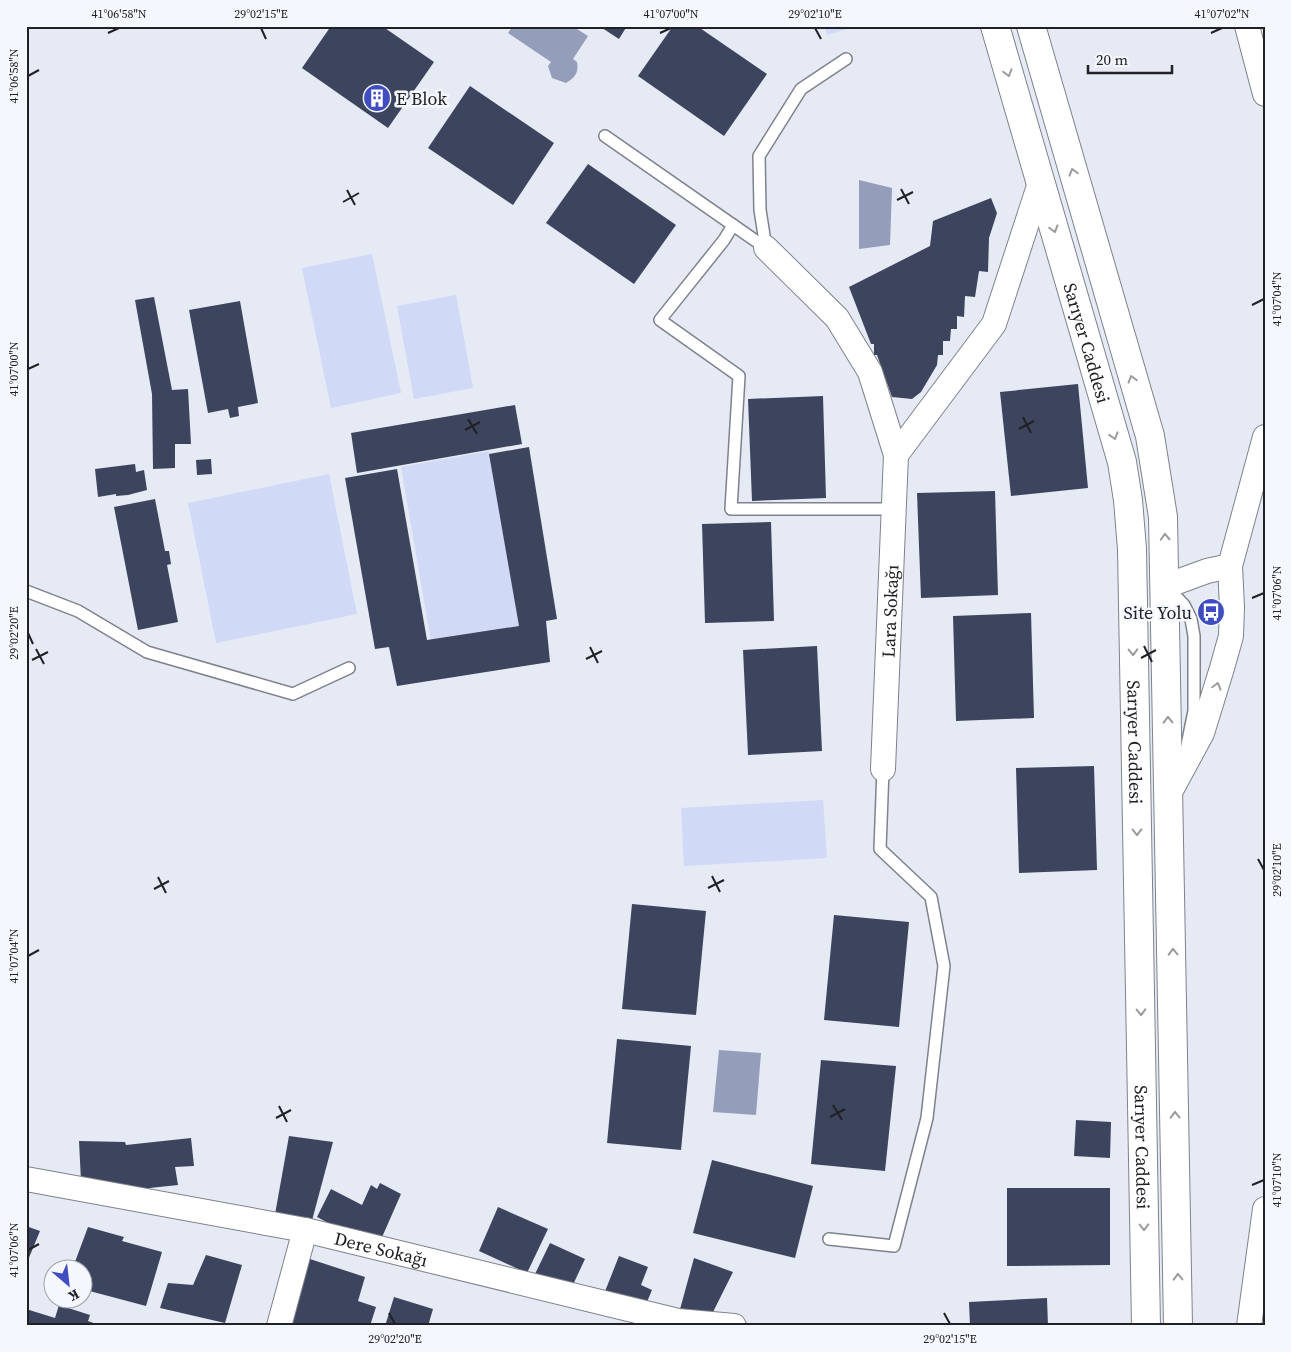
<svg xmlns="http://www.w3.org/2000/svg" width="1291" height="1352" viewBox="0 0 1291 1352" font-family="'Source Serif 4',serif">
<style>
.green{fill:#d0d9f6}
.water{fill:#949db9}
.building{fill:#3d445d}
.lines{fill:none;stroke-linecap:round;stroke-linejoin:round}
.lane-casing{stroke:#7f828c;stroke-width:14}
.street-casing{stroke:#7f828c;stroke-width:26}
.primary-casing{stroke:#7f828c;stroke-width:30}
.lane{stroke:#fff;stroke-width:11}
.street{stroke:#fff;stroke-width:24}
.primary{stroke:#fff;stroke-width:28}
.oneway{stroke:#9b9b9d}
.ticks{fill:none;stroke:#202125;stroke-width:2}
.labels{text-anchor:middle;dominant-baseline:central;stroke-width:5;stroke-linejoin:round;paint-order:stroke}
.poi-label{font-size:18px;fill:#202125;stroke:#f5f7fe;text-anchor:start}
.street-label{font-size:18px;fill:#202125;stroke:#f5f7fe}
.neatline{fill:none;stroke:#202125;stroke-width:2}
.ticks-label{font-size:12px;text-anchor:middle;fill:#202125}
</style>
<rect width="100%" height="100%" fill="#e6eaf5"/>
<g class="green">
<path d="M825 26H857L827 35Z"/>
<path d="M372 254 401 393 331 408 302 268Z"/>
<path d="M456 295 473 388 414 399 397 306Z"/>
<path d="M489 451 519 626 431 641 401 467Z"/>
<path d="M329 474 357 614 216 643 188 503Z"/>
<path d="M823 800 827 858 684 866 681 808Z"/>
</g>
<g class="water">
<path d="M513 26H572L588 36 573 59 577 62C579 72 575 78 566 83L552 78 548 66 551 62 508 33Z"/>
<path d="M859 180 892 188 890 245 859 249Z"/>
<path d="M719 1050 761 1053 756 1115 713 1112Z"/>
</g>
<g class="building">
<path d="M331 26H382L434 62 388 128 302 68Z"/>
<path d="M599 26H627L619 39Z"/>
<path d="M673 26H697L767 74 724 136 638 76Z"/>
<path d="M470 86 554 143 513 205 428 148Z"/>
<path d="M588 164 676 225 634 284 546 223Z"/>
<path d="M991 198 997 213 989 238 988 272 979 271 975 297 965 296 964 317 957 316V329H951L950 341H943V355H938L937 365 921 392 912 399 892 397 877 355H874V344H871L849 287 930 246 933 221Z"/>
<path d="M154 297 172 390 188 389 191 444H175V468L153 469 152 394 135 300Z"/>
<path d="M240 301 258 403 238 407 239 416 230 418 228 409 208 413 189 310Z"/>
<path d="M1078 384 1088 488 1011 496 1000 392Z"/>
<path d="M823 396 826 498 752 501 748 399Z"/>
<path d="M515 405 522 444 357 473 351 433Z"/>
<path d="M529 447 557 619 546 621 550 662 397 686 389 647 375 649 345 478 397 469 427 640 519 626 489 454Z"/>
<path d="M211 459 212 474 197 475 196 460Z"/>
<path d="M135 464 136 472 144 470 147 490 128 495 116 496V494L98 497 95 469Z"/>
<path d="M995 491 998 595 921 598 917 493Z"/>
<path d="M155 499 165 551H169L171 564 167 565 178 622 138 630 114 507Z"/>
<path d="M771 522 774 621 705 623 702 524Z"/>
<path d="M1031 613 1034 718 956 721 953 616Z"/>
<path d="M817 646 822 751 748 755 743 650Z"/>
<path d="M1094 766 1097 870 1019 873 1016 768Z"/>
<path d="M632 904 706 911 696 1015 622 1009Z"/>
<path d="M834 915 909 922 899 1027 824 1020Z"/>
<path d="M617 1039 691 1046 681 1150 607 1143Z"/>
<path d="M821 1060 896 1066 885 1171 811 1164Z"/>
<path d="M1076 1120 1111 1122 1110 1158 1074 1156Z"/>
<path d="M289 1136 333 1142 310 1228 274 1220Z"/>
<path d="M191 1138 194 1166 175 1167 178 1185 131 1190 81 1181 79 1141 125 1142 126 1145Z"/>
<path d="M712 1160 813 1186 795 1258 693 1233Z"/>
<path d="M380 1183 401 1194 379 1244 347 1233 317 1217 331 1189 362 1205 371 1185 377 1189Z"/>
<path d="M1007 1188H1110V1265L1007 1266Z"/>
<path d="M498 1207 548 1229 527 1273 479 1251Z"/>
<path d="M26 1226 40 1231 26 1265Z"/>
<path d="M88 1227 124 1237 122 1241 162 1252 146 1306 82 1289V1270H72Z"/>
<path d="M550 1243 585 1259 570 1291 535 1274Z"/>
<path d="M206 1255 242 1265 225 1323 160 1308 168 1283 193 1285Z"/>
<path d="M619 1256 648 1267 641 1285 652 1290 644 1309 604 1294Z"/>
<path d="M694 1258 733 1272 710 1318 679 1313Z"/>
<path d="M310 1259 365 1277 358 1301 376 1307 370 1326 352 1323 351 1326H290Z"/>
<path d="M394 1297 433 1309 428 1326H385Z"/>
<path d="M1047 1298 1048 1326H970L969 1302Z"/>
<path d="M59 1305 90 1315 88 1321 102 1326H26V1309L55 1318Z"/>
</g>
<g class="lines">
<g class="lane-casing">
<g id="lane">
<path d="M605 136 766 248"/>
<path d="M733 225 724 240 660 320 739 376 731 509H894"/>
<path d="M766 248 760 210 759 156 801 89 846 59"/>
<path d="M1168 588 1184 605 1191 619 1194 636V711L1187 745"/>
<path d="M26 591 78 611 147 652 293 694 349 668"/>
<path d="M829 1239 894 1246 927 1118 944 966 931 897 880 849 883 769"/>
</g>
</g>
<g class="street-casing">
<g id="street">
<path d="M1247 26 1265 94"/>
<path d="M766 248 837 318 870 372 896 455"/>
<path d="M1166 586 1207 571 1230 566"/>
<path id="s1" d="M883 769 896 455 994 324 1040 183"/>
<path d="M1169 794 1202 733 1222 668 1231 636 1232 607 1230 566 1265 437"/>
<path id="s2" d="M26 1179 305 1230 678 1321 734 1326"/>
<path d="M279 1326 305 1230"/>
<path d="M1249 1326 1265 1209"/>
</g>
</g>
<g class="primary-casing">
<g id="primary">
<path id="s3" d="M995 26 1122 462 1128 500 1132 549 1146 1326"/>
<path d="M1031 26 1150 436 1163 517 1178 1326"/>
</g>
</g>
<use href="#lane" class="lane"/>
<use href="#street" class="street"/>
<use href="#primary" class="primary"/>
</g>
<defs><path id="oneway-chevron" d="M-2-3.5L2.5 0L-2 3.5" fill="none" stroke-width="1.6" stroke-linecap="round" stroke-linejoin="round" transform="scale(1.25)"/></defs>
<g class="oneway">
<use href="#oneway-chevron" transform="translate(1008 73) rotate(74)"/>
<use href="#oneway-chevron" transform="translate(1073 172) rotate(-106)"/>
<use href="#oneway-chevron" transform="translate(1054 229) rotate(74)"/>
<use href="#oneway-chevron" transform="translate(1132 379) rotate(-106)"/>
<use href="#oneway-chevron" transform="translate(1114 436) rotate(74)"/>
<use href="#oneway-chevron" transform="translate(1165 537) rotate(-93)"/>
<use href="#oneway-chevron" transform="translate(1133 652) rotate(89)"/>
<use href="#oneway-chevron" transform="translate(1217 686) rotate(-74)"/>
<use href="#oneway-chevron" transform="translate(1168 720) rotate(-91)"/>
<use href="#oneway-chevron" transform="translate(1137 832) rotate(89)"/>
<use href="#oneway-chevron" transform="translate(1173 952) rotate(-91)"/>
<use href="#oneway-chevron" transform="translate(1141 1012) rotate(89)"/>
<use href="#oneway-chevron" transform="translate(1175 1115) rotate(-91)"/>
<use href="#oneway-chevron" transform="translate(1144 1227) rotate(89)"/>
<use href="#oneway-chevron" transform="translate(1178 1277) rotate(-91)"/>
</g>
<path class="ticks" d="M261 28 266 39M815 28 821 39M108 33 119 28M660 33 671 28M1211 33 1222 28M28 76 39 70M901 189 909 204M347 190 355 205M897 200 913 192M343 202 359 193M1252 305 1264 299M28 369 39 364M1023 417 1031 433M468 419 477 434M1019 429 1034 421M465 430 480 422M1252 598 1264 593M28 633 33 644M1144 646 1152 662M590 647 598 663M36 649 44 664M1141 658 1156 650M586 659 602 651M32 660 48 652M1258 859 1264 870M712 876 720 892M158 877 166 893M708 888 724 880M154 889 169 881M28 956 39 950M833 1105 842 1120M279 1106 287 1122M830 1117 845 1109M276 1118 291 1110M1252 1185 1264 1180M28 1250 39 1244M389 1313 395 1324M944 1313 950 1324"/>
<defs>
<g id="building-disc" transform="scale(1.4375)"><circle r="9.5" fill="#3f4dc0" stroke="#f5f7fe"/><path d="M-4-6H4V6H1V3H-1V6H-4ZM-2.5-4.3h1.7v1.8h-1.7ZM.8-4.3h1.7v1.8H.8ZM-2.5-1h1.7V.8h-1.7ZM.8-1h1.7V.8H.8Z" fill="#fff"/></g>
<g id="bus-disc" transform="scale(1.4375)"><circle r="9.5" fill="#3f4dc0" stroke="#f5f7fe"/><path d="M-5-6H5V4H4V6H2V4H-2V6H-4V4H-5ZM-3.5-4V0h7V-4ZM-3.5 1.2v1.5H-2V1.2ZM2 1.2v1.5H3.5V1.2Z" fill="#fff"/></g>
</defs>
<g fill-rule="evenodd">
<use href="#building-disc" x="377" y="98"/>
<use href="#bus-disc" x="1211" y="612"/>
</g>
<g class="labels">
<g class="poi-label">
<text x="396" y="98">E Blok</text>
<text x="1192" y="612" text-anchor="end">Site Yolu</text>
</g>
<g class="street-label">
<text stroke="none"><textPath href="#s3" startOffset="330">Sarıyer Caddesi</textPath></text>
<text stroke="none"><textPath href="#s1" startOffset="158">Lara Sokağı</textPath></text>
<text stroke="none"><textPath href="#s3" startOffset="735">Sarıyer Caddesi</textPath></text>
<text stroke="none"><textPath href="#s3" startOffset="1140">Sarıyer Caddesi</textPath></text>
<text stroke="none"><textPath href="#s2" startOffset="362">Dere Sokağı</textPath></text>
</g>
</g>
<rect width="1291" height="1352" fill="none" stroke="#f5f7fe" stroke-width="55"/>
<g transform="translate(68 1284) rotate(152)"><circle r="24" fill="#f5f7fe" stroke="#a0a1a7"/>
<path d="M0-4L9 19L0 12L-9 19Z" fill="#3f4dc0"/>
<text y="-8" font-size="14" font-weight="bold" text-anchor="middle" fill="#202125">K</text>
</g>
<path d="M1088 65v8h84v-8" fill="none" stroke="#202125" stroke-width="2.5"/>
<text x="1096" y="65" font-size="15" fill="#202125" stroke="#f5f7fe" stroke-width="4" paint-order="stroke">20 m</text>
<rect x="28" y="28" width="1236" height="1296" class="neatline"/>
<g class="ticks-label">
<text x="119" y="18">41°06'58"N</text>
<text x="261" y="18">29°02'15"E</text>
<text x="671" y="18">41°07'00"N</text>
<text x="815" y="18">29°02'10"E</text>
<text x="1222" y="18">41°07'02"N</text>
<text transform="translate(14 76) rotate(-90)" y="4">41°06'58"N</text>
<text transform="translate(1277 299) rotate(-90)" y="4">41°07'04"N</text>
<text transform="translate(14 369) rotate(-90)" y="4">41°07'00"N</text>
<text transform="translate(1277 593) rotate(-90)" y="4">41°07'06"N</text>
<text transform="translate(14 633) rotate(-90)" y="4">29°02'20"E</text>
<text transform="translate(1277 870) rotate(-90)" y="4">29°02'10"E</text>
<text transform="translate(14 956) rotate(-90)" y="4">41°07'04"N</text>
<text transform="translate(1277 1180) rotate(-90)" y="4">41°07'10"N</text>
<text transform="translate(14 1250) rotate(-90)" y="4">41°07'06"N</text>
<text x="395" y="1343">29°02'20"E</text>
<text x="950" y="1343">29°02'15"E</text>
</g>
</svg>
